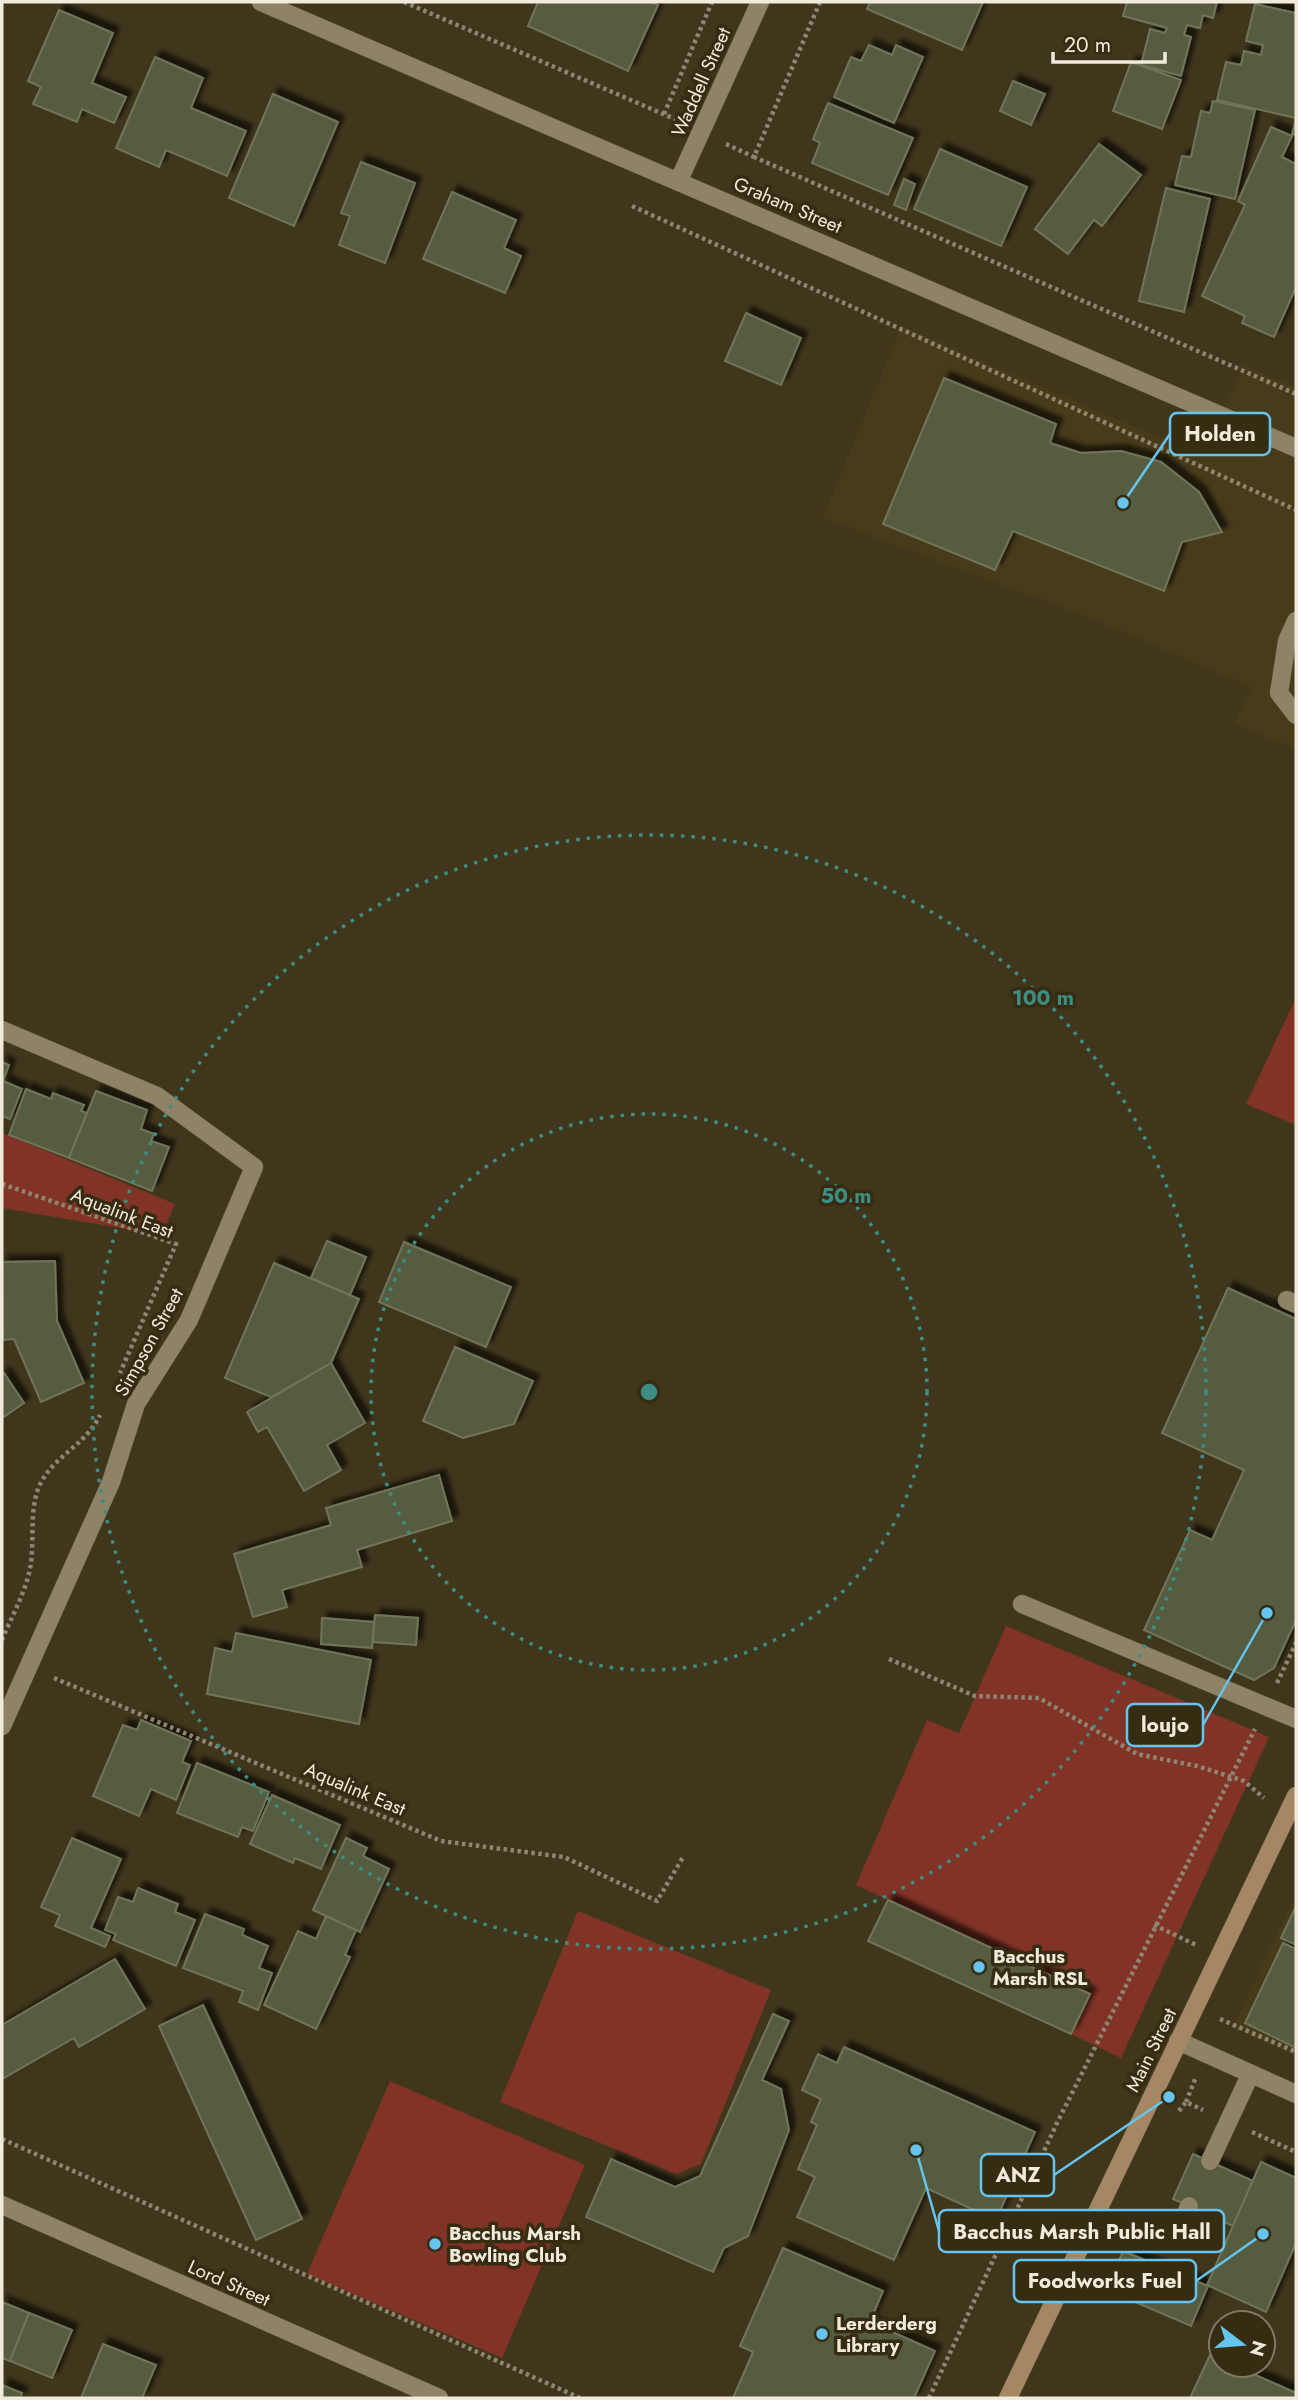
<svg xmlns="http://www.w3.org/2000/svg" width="1298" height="2400" viewBox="0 0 1298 2400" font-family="Jost,sans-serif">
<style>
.built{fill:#483b1a}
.green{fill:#813326}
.building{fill:#575c41;stroke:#707559;stroke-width:2;filter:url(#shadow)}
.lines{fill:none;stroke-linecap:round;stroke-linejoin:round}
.lane-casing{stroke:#5c533c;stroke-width:19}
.street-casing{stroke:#5c533c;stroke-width:19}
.secondary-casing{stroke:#5c533c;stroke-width:19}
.path{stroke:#8e8671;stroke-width:4.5;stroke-dasharray:3.5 3.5;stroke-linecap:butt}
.lane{stroke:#8e8267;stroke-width:18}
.street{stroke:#8e8267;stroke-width:18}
.secondary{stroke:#a58863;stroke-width:18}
.ring{fill:none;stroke:#3c8d84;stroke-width:3.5;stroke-dasharray:3.5 7}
.poi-dot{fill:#65c5ee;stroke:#362c12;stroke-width:2.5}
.labels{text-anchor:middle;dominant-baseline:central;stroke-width:7;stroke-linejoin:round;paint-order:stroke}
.street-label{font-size:19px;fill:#f1ebdc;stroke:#362c12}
.poi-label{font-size:19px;font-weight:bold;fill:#f1ebdc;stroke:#362c12;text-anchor:start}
.centre{fill:#3c8d84;stroke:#362c12;stroke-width:3.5}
.ring-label{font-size:21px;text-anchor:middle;font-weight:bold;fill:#3c8d84;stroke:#362c12;stroke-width:7;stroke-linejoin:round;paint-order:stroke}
.leader{fill:none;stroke:#65c5ee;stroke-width:2.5}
.callout-dot{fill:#65c5ee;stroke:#362c12;stroke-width:2.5}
.callout{fill:#362c12;stroke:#65c5ee;stroke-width:2.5}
.callout-label{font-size:21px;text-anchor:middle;font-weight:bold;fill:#f1ebdc}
</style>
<defs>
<filter id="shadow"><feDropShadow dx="6" dy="-6" stdDeviation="2" flood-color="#0009"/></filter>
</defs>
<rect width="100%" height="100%" fill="#40361c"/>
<g class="built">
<path d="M901 326 1200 455 1244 365 1296 388V750L1234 723 1251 687 1093 619 823 518Z"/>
<path d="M1296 1895V2056L1232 2028Z"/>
</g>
<g class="green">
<path d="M1296 998V1125L1246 1104Z"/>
<path d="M2 1133 175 1204 162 1235 2 1208Z"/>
<path d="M1006 1626 1269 1737 1121 2058 1071 2034 1089 1994 856 1885 927 1720 959 1733Z"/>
<path d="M578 1911 771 1990 701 2164 676 2174 500 2102Z"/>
<path d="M390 2081 585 2165 502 2358 307 2274Z"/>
</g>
<g class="building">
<path d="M538 2H650L658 5 628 71 528 26Z"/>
<path d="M870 2H983L962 50 867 9Z"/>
<path d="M1127 2H1217L1213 18 1203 15 1200 28 1187 25 1184 35 1191 37 1181 76 1141 65 1150 29 1165 33 1167 28 1123 16Z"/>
<path d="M1255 4 1296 13V135L1292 134 1296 118 1217 100 1226 62 1241 65 1244 51 1261 55 1263 45 1246 41Z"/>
<path d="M59 10 113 33 92 83 126 97 114 123 82 109 77 122 33 104 41 87 28 81Z"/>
<path d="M869 45 892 55 896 45 923 57 894 123 834 97 851 57 861 61Z"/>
<path d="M155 57 203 78 191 108 246 131 227 176 166 150 159 167 116 148Z"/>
<path d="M1131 62 1181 80 1162 129 1113 111Z"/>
<path d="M1013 81 1045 94 1031 125 1000 111Z"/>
<path d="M273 94 338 122 294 226 229 198Z"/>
<path d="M1213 101 1255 110 1235 199 1175 185 1182 156 1191 157 1201 111 1210 113Z"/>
<path d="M828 103 913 138 888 195 812 163 820 143 813 139Z"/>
<path d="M1271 127 1292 136 1282 157 1296 164V287L1274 337 1242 323 1245 316 1202 296 1245 205 1238 201Z"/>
<path d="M1099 144 1141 175 1102 226 1094 220 1068 254 1035 229Z"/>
<path d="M940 149 1027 187 1001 246 914 209Z"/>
<path d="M361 162 415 183 385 263 339 245 350 216 341 213Z"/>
<path d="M904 179 915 184 906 210 894 205Z"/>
<path d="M1166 188 1210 199 1184 312 1139 301Z"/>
<path d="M452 192 516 220 504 248 521 256 505 293 423 259Z"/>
<path d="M746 313 801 338 781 385 725 361Z"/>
<path d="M944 378 1056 424 1050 443 1081 453 1121 451 1161 462 1199 492 1222 532 1182 542 1164 591 1013 531 995 570 883 524Z"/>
<path d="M2 1062 9 1065 3 1081 22 1089 10 1119 2 1116Z"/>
<path d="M26 1089 51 1099 53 1093 84 1105 81 1111 87 1113 69 1158 9 1135Z"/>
<path d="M96 1091 147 1110 141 1129 154 1134 151 1141 169 1147 152 1191 69 1158Z"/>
<path d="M327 1241 366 1257 350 1295 311 1278Z"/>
<path d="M404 1242 511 1287 486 1347 379 1302Z"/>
<path d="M55 1261 57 1321 84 1383 41 1402 14 1339 3 1340 2 1262Z"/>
<path d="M274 1263 359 1299 331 1363 271 1397 225 1378Z"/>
<path d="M1228 1288 1296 1319V1620L1274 1668 1254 1680 1144 1630 1190 1530 1212 1540 1244 1470 1162 1433Z"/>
<path d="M455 1347 533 1381 514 1424 463 1438 423 1421Z"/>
<path d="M331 1363 365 1423 327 1445 341 1470 304 1491 267 1427 258 1432 247 1412Z"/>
<path d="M4 1373 24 1403 2 1418V1374Z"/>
<path d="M439 1475 452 1521 357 1550 362 1567 282 1590 287 1607 253 1617 234 1554 331 1525 326 1508Z"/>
<path d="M375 1615 418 1618 416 1645 373 1642Z"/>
<path d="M322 1618 374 1622 372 1648 321 1644Z"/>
<path d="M236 1633 371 1660 359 1724 207 1694 215 1648 232 1652Z"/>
<path d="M141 1720 191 1741 182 1762 190 1765 176 1800 151 1789 139 1816 93 1796 123 1725 137 1730Z"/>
<path d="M197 1763 269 1792 253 1831 242 1827 238 1837 177 1813Z"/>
<path d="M272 1795 340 1825 321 1869 295 1858 293 1863 250 1844Z"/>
<path d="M72 1838 121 1859 91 1928 110 1936 105 1947 55 1926 60 1915 41 1907Z"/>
<path d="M346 1838 367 1848 363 1856 389 1869 360 1932 313 1910Z"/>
<path d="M138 1888 178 1904 175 1912 195 1920 176 1966 113 1940 116 1934 105 1930 118 1897 133 1902Z"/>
<path d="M888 1900 1090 1994 1071 2034 868 1941Z"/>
<path d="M1296 1906V1945L1281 1938Z"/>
<path d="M205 1914 244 1929 242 1935 268 1946 259 1968 272 1973 258 2010 239 2002 243 1991 183 1968Z"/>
<path d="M326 1916 356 1930 345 1955 350 1957 316 2029 264 2005 298 1931 316 1939Z"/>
<path d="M1283 1943 1296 1949V2048L1245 2023Z"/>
<path d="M115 1959 145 2009 79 2047 74 2038 2 2079V2025Z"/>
<path d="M203 2005 302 2219 256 2240 159 2026Z"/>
<path d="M773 2014 789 2021 762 2080 781 2089 789 2130 748 2236 724 2248 713 2272 586 2217 611 2159 675 2187 700 2176Z"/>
<path d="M844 2047 1035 2132 996 2220 926 2188 894 2260 797 2217 815 2177 798 2169 817 2125 811 2122 821 2099 802 2090 818 2054 837 2063Z"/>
<path d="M1193 2154 1253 2181 1233 2226 1173 2199Z"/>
<path d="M1261 2162 1296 2178V2243L1266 2312 1207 2285Z"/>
<path d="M783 2248 883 2291 870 2322 935 2351 914 2398H733L753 2352 740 2346Z"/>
<path d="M1123 2251 1208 2286 1191 2326 1107 2290Z"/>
<path d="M2 2302 29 2313 10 2361 2 2358Z"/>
<path d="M29 2313 72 2330 52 2378 10 2361Z"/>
<path d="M103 2344 156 2365 142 2398H81Z"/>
<path d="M1210 2355 1221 2360V2365H1233L1296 2393V2398H1190Z"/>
<path d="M2 2385 22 2393 20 2398H2Z"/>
</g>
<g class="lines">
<g class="lane-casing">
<g id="lane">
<path d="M1296 621 1287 641 1279 693 1296 715"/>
<path d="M1287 1300 1296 1304"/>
<path d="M1022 1604 1296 1719"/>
<path d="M1210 2161 1250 2075"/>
<path d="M1094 2218 1178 2232 1189 2206"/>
</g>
</g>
<g class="street-casing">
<g id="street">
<path d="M261 2 1296 448"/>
<path d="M679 180 760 2"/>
<path d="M2 1030 157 1096 254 1167 189 1320 136 1404 111 1482 2 1726"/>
<path d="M1178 2041 1296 2094"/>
<path d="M2 2205 439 2398"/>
</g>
</g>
<g class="secondary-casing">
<path id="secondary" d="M1008 2398 1296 1796"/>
</g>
<g class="path">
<path d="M404 2 677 120"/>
<path d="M820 2 754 157 1296 394"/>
<path d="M664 114 712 2"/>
<path d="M726 144 754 157"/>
<path d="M632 206 1296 510"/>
<path d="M2 1184 176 1244 120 1373"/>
<path d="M2 1640C11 1618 25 1593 30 1569 35 1543 29 1514 38 1489 50 1457 86 1446 100 1415"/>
<path d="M889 1659 975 1696 1039 1698 1137 1754 1197 1766 1244 1781 1264 1798"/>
<path d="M54 1678 441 1841 564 1857 657 1901 683 1857"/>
<path d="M1277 1683 1296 1643"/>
<path d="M1154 1925 1196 1945"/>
<path d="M1220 2019 1296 2052"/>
<path d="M1186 2102 1196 2077"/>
<path d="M1179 2111 1186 2102 1203 2110"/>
<path d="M1252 2132 1296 2152"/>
<path d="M2 2139 580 2398"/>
<path d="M929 2398 1057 2123 1255 1729"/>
</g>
<use href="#lane" class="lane"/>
<use href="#street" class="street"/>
<use href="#secondary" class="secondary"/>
</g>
<g class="ring">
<circle cx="649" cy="1392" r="278"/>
<circle cx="649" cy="1392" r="557"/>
</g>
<g class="poi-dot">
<circle cx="979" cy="1967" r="7"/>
<circle cx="435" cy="2244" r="7"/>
<circle cx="822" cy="2334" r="7"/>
</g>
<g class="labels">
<g class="street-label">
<text transform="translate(701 82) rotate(-66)">Waddell Street</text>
<text transform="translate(788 205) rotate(23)">Graham Street</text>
<text transform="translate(122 1213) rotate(21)">Aqualink East</text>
<text transform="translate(149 1342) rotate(-61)">Simpson Street</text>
<text transform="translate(355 1789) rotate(23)">Aqualink East</text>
<text transform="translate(1151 2050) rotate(-64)">Main Street</text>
<text transform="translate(229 2283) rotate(24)">Lord Street</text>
</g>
<g class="poi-label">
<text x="993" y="1956">Bacchus<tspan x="993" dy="22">Marsh RSL</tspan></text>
<text x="449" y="2233">Bacchus Marsh<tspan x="449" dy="22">Bowling Club</tspan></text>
<text x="836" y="2323">Lerderderg<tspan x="836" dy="22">Library</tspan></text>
</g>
</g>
<circle cx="649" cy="1392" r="10" class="centre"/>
<g class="ring-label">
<text x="1043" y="1005">100 m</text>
<text x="846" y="1203">50 m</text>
</g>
<path class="leader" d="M1123 503L1170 434M1267 1613L1203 1725M1169 2097L1054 2175M916 2150L939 2231M1263 2234L1196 2281"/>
<g class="callout-dot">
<circle cx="1123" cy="503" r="7"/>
<circle cx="1267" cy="1613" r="7"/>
<circle cx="1169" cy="2097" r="7"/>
<circle cx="916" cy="2150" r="7"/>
<circle cx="1263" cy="2234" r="7"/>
</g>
<g class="callout">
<rect x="1170" y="413" width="100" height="42" rx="7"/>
<rect x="1127" y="1704" width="76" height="42" rx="7"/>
<rect x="981" y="2154" width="73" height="42" rx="7"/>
<rect x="939" y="2210" width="285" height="42" rx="7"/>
<rect x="1014" y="2260" width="182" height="42" rx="7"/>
</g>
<g class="callout-label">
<text x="1220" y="441">Holden</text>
<text x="1165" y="1732">loujo</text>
<text x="1018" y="2182">ANZ</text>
<text x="1082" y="2239">Bacchus Marsh Public Hall</text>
<text x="1105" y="2288">Foodworks Fuel</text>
</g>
<rect width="1298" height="2400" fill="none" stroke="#f1ebdc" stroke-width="7"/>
<g transform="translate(1242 2344) rotate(106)"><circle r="33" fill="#362c12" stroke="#817863" stroke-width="2"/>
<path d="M0-5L12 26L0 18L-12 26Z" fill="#65c5ee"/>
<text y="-10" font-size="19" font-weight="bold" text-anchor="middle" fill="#f1ebdc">N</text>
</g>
<path d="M1053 52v10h112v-10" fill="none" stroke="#f1ebdc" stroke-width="3.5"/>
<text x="1064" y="52" font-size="21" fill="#f1ebdc" stroke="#362c12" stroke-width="5" paint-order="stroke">20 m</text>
</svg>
